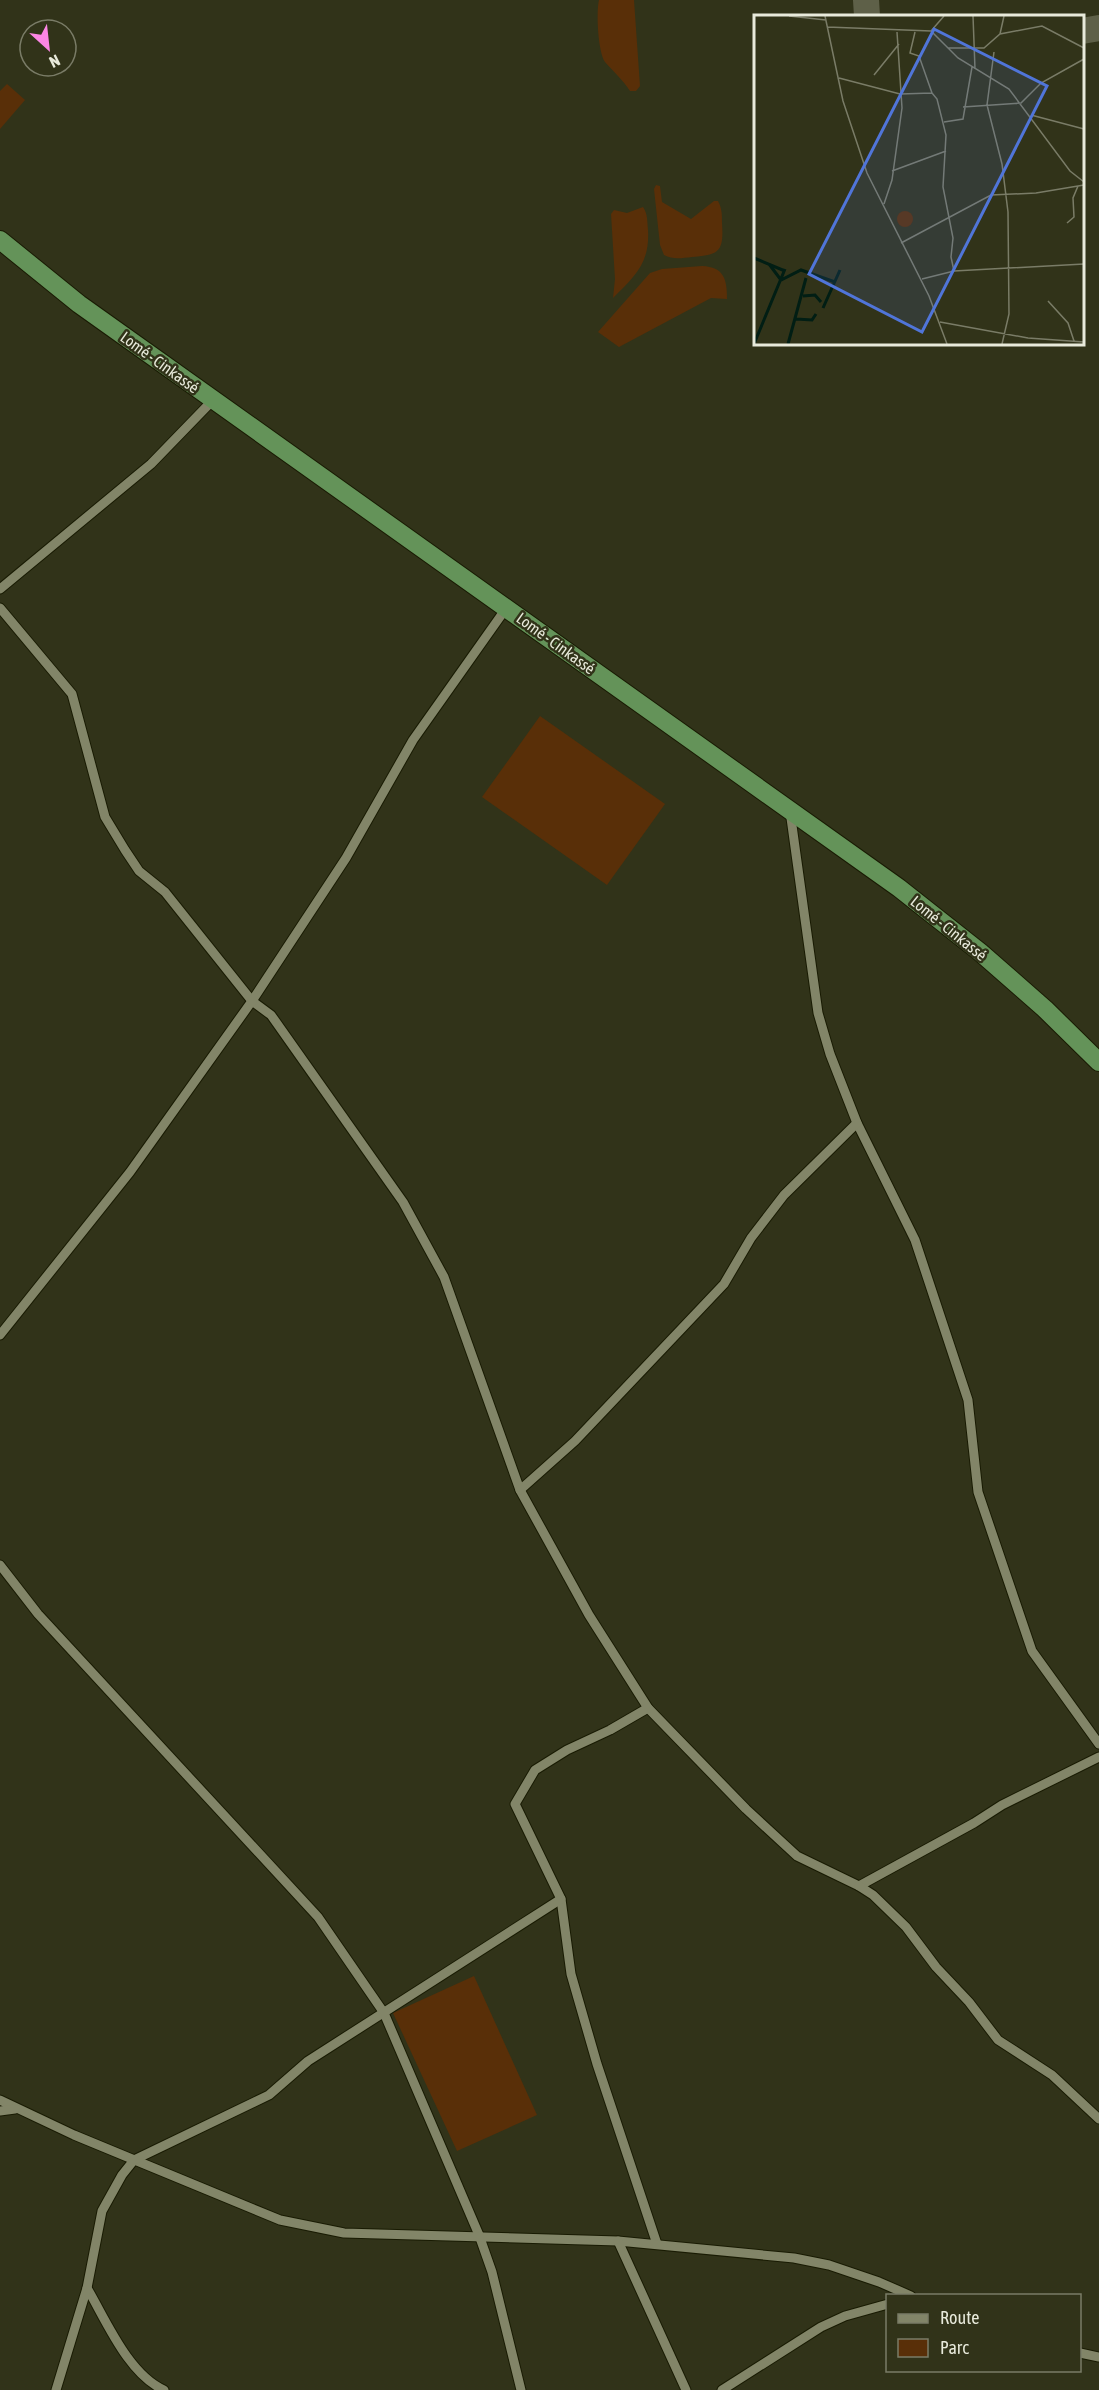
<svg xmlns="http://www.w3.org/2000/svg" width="1099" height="2390" viewBox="0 0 1099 2390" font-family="'Asap Condensed',sans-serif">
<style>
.green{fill:#592f08}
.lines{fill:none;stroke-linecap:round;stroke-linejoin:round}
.taxiway{stroke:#5e6048;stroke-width:26}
.street-casing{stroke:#191b03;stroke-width:11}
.highway-casing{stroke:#191b03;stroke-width:20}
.street{stroke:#828568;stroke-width:9}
.highway{stroke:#649359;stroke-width:18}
.labels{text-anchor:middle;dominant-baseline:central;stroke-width:5;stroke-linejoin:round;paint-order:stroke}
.street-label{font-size:16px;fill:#e8eadb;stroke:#313319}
.inset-river{fill:none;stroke:#011e14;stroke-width:3}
.inset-road{fill:none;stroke:#7a7c67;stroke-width:1.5}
.view{fill:#5075d9;fill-opacity:0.15;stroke:#5075d9;stroke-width:3}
.inset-edge{fill:none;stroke:#e8eadb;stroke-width:3}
</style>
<rect width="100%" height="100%" fill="#313319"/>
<g class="green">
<path d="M599 0H634L640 86 636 91H630C623 80 614 72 605 62 598 52 596 12 599 0Z"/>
<path d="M7 84 25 100 0 129V91Z"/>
<path d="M656 185 660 186 662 202 691 219 714 201H718C722 208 722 215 722 223 724 252 719 255 692 257 682 258 673 260 664 255L660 245 654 189Z"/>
<path d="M643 207C648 214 647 222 648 230 650 263 635 276 613 298L615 279 611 214 614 210 627 213Z"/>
<path d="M702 266C724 267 727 279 727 299L711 298 619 347 598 332 650 273 662 269Z"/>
<path d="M540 716 665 804 607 885 482 797Z"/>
<path d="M474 1976 537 2115 457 2151 393 2013Z"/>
</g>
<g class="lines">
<g class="taxiway">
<path d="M866 0 867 16"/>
<path d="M1082 31 1099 28"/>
</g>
<g class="street-casing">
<g id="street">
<path d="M0 589 151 464 213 400"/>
<path d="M0 608 72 694 105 817 125 850 139 871 165 892 252 1001 271 1015 403 1202 444 1277 520 1490 589 1615 648 1708 746 1809 797 1856 859 1886 974 1823 1002 1805 1099 1757"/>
<path d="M790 811 818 1013 830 1054 857 1123 915 1240 968 1400 978 1492 1032 1651 1099 1744"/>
<path d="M0 1335 130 1172 252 1001 346 858 413 740 507 607"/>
<path d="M520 1490 575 1441 724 1284 751 1238 784 1195 857 1123"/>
<path d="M0 1565 38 1614 318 1917 384 2013 479 2235 492 2272 521 2390"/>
<path d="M648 1708 610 1730 567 1750 535 1770 515 1804 561 1899 571 1974 597 2064 657 2244"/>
<path d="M859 1886 873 1895 906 1927 936 1967 969 2002 998 2040 1052 2075 1099 2119"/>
<path d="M0 2100 74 2135 280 2220 344 2233 618 2241 794 2258 829 2265 879 2282 911 2296"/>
<path d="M0 2111 15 2109"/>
<path d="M618 2241 686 2390"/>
<path d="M87 2288C106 2320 128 2374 164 2390"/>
<path d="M1080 2353 1099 2357"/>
<path d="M56 2390 87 2288 102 2211 122 2175 134 2160 269 2095 308 2061 561 1899"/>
<path d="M722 2390 821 2327 845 2316 888 2304"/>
</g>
</g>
<g class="highway-casing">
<path id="highway" d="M0 240 79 304 899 888 980 952 1045 1009 1099 1062"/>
</g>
<use href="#street" class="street"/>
<use href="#highway" class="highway"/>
</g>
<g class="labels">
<g class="street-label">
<text transform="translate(160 362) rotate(36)">Lomé - Cinkassé</text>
<text transform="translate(556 643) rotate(36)">Lomé - Cinkassé</text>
<text transform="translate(949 928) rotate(39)">Lomé - Cinkassé</text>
</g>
</g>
<g transform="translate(754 15)">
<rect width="330" height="330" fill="#313319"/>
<path d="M143 204a8 8 0 1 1 16 0a8 8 0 1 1-16 0Z" fill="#592f08"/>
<path class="inset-river" d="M0 243 31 256M15 249 27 265 47 255 81 267M49 281 61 280 67 287M69 293 86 255M42 304 58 305 62 299M0 329 31 254M34 329 52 263"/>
<path class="inset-road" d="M35 1 72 5M71 1 89 86 113 158 175 281 193 329M219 1 221 54M73 12 177 16 204 43 255 74 316 156 330 167M177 16 190 1M161 17 156 38 165 41 178 78M246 19 250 1M194 33H230L246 19 288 11 330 33M240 37 233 90 248 149 254 197 255 299 248 329M120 60 145 29M85 63 146 79 178 78 183 84 192 120 189 172 199 223 197 242 200 256M209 92 267 88 287 68 330 44M277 100 330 114M190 107 209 104 218 52M138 156 192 136M130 189 138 165 148 93 143 17M313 208 320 202 319 183 324 171M147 228 237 180 282 178 330 170M168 264 200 256 330 249M294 286 314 308 320 326M186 307 274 323 330 327"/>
<path class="view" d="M180 14 293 71 168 317 55 259Z"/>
<rect width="330" height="330" class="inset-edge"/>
</g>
<rect x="886" y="2294" width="195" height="78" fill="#313319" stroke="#7a7c67" stroke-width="1.5"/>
<rect x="898" y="2314" width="30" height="9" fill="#828568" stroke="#7a7c67" stroke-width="1.5"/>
<text x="940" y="2324" font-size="18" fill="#e8eadb">Route</text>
<rect x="898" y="2339" width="30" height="18" fill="#592f08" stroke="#7a7c67" stroke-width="1.5"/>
<text x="940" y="2354" font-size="18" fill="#e8eadb">Parc</text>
<g transform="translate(48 48) rotate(153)"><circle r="28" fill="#313319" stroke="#7a7c67" stroke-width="1.5"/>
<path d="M0-4.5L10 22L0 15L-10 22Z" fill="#fc86e4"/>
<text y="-9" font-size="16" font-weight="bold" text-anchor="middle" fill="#e8eadb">N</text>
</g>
</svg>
